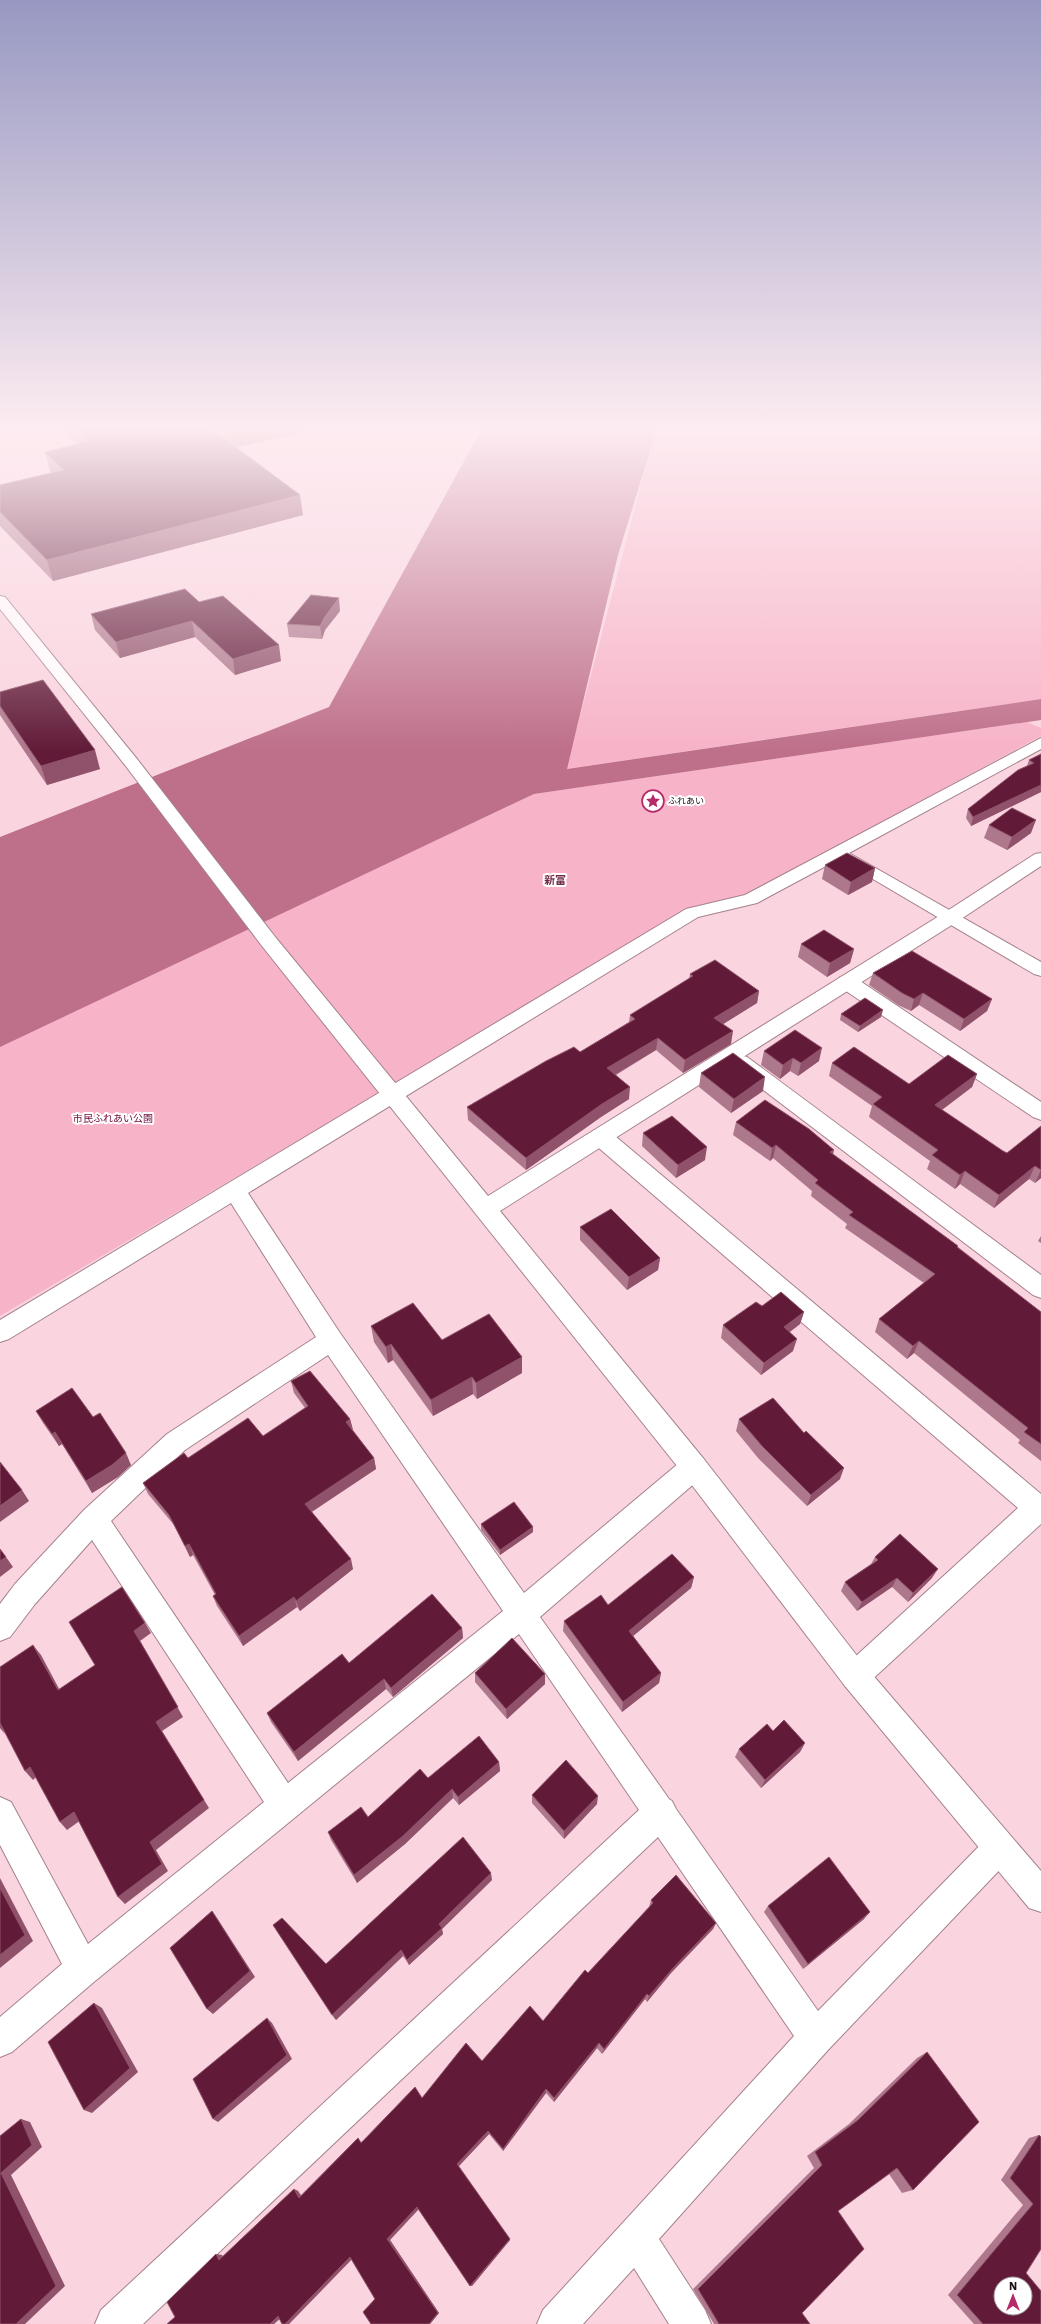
<svg xmlns="http://www.w3.org/2000/svg" width="1041" height="2324" viewBox="0 0 1041 2324" font-family="'Work Sans','Noto Sans JP',sans-serif">
<style>
.green{fill:#f7b3c8}
.water{fill:#be6f8a}
.lines{fill:none;stroke-linecap:round;stroke-linejoin:round}
.minor-casing{stroke:#a5828c;stroke-width:2}
.tertiary-casing{stroke:#a5828c;stroke-width:2}
.minor{fill:#fff;fill-rule:evenodd}
.tertiary{fill:#fff;fill-rule:evenodd}
.wall{fill:#ae788c}
.shaded-wall{fill:#8f526a}
.building{fill:#611b38;stroke:#8f526a;fill-rule:evenodd}
.labels{text-anchor:middle;dominant-baseline:central;stroke-width:4;stroke-linejoin:round;paint-order:stroke}
.far-poi-label{font-size:9px;fill:#1f1216;stroke:#fff;text-anchor:start}
.park-label{font-size:10px;fill:#6d0a3b;stroke:#fff}
.neighbourhood-label{font-size:11px;font-weight:bold;fill:#6e2a45;stroke:#fff}
</style>
<rect width="100%" height="100%" fill="#fad4df"/>
<g class="green">
<path d="M657 425H1041V699L566 769Z"/>
<path d="M1027 722 1041 728V736L746 895 689 911 0 1316V1046L534 794Z"/>
</g>
<path class="water" d="M484 425H658L618 555 567 769 1041 699V720L534 794 0 1047V837L329 707Z"/>
<g class="lines">
<g class="minor-casing">
<g id="minor">
<path d="M1041 738V749L849 853 1041 962V976L1034 974 839 859 757 903 698 917 248 1193 340 1333 524 1593 685 1458 694 1455 703 1458 707 1467 703 1476 540 1617 669 1799 672 1801 676 1809 818 2011 988 1837 999 1832 1010 1837 1015 1848 1010 1859 828 2050 659 2239 705 2310 711 2324H669L634 2268 583 2324H537L543 2310 794 2036 658 1837 143 2324H95L101 2310 639 1810 519 1634 95 1981 12 2052 0 2057V2017L62 1964 0 1845V1797L11 1802 88 1944 264 1802 92 1540 35 1604 10 1637 0 1641V1604L15 1584 84 1510 167 1434 316 1337 231 1203 9 1339 0 1342V1320L686 909 745 895ZM328 1355 503 1611 288 1783 111 1521 185 1450Z"/>
<path d="M847 976 854 977 1041 1102V1120L1033 1117 840 987 837 982 840 977Z"/>
<path d="M740 1055 747 1057 1041 1275V1298L1033 1295 733 1067 730 1062 733 1057Z"/>
<path d="M601 1129 609 1131 1041 1494V1524L865 1686 855 1691 845 1686 840 1676 845 1666 1018 1508 593 1143 590 1137 593 1131Z"/>
</g>
</g>
<g class="tertiary-casing">
<path id="tertiary" d="M0 596 5 597 137 759 276 938 488 1196 944 913 1035 854 1041 853V866L958 921 500 1211 703 1458 865 1666 1041 1871V1912L1029 1908 845 1686 685 1476 262 946 125 765 0 609Z"/>
</g>
<use href="#minor" class="minor"/>
<use href="#tertiary" class="tertiary"/>
</g>
<g class="wall">
<path d="M56 425H148L152 428H210L207 425H306V432L236 447 303 515 53 581 0 526V485L52 473 50 471 45 452 77 444Z"/>
<path d="M199 602 281 661 235 675 195 637 120 658 95 630 91 614Z"/>
<path d="M340 611 325 630 322 639 289 637 287 624Z"/>
<path d="M0 692 100 769 47 785 0 715Z"/>
<path d="M1041 754V792L971 826 966 818 968 809 1027 766 1029 760Z"/>
<path d="M989 825 1031 833 1007 850 984 838Z"/>
<path d="M825 865 875 868 872 882 848 895 822 879Z"/>
<path d="M801 944 854 949 850 963 827 977 798 957Z"/>
<path d="M873 973 992 999 987 1011 960 1031 919 1005 911 1011 898 1005 869 985Z"/>
<path d="M690 974 759 991 757 1003 723 1024 731 1044 683 1073 656 1050 616 1075 629 1099 601 1117 526 1170 468 1120 467 1107 580 1052 629 1022 630 1015 689 979Z"/>
<path d="M841 1014 881 1017 858 1032 840 1020Z"/>
<path d="M764 1051 819 1061 798 1076 790 1071 780 1079 761 1065Z"/>
<path d="M832 1063 909 1084 977 1074 972 1087 942 1110 1003 1151 1007 1153 1041 1126V1178L1035 1183 1029 1179 994 1208 960 1184 955 1189 927 1169 930 1161 869 1117 872 1106 829 1076Z"/>
<path d="M701 1073 763 1091 731 1113 699 1087Z"/>
<path d="M736 1122 833 1154 958 1246V1247L1041 1312V1461L1018 1443 1020 1440 914 1353 907 1359 875 1332 879 1319 924 1283 845 1228 847 1224 811 1196 812 1191 773 1158 770 1161 733 1135Z"/>
<path d="M643 1133 705 1160 676 1178 642 1146Z"/>
<path d="M580 1227 660 1258 658 1270 627 1290 580 1240Z"/>
<path d="M1041 1236V1243L1038 1241Z"/>
<path d="M762 1306 804 1312 800 1324 790 1332 793 1351 761 1375 721 1338 723 1325Z"/>
<path d="M371 1326 522 1357V1373L477 1399 473 1394 433 1416 393 1360 388 1363 374 1342Z"/>
<path d="M291 1381 350 1419 353 1430 374 1458 376 1469 312 1512 353 1569 300 1611 297 1607 243 1646 217 1606 213 1596 215 1595 193 1555 190 1557 174 1525 148 1494 143 1483 188 1458 263 1436 305 1408 294 1393Z"/>
<path d="M36 1411 93 1417 131 1465 118 1477 92 1493 62 1444 59 1446 43 1423Z"/>
<path d="M739 1419 840 1479 807 1506 758 1458 736 1431Z"/>
<path d="M481 1524 533 1532 500 1555 481 1530Z"/>
<path d="M875 1557 932 1578 908 1602 892 1587 857 1611 841 1591 845 1582 871 1564Z"/>
<path d="M694 1577 691 1588 633 1636 661 1673 659 1683 622 1712 563 1631 564 1621 608 1605Z"/>
<path d="M462 1628 463 1638 393 1697 386 1689 298 1761 271 1722 267 1713 349 1663Z"/>
<path d="M475 1673 545 1674V1684L507 1719 475 1682Z"/>
<path d="M773 1731 805 1743 800 1752 761 1788 735 1757 739 1749Z"/>
<path d="M499 1762 500 1771 459 1805 453 1798 405 1844 357 1883 331 1840 328 1832 368 1817 428 1778Z"/>
<path d="M532 1795 597 1804 564 1839 532 1803Z"/>
<path d="M492 1880 442 1929 443 1934 409 1965 403 1956 336 2020 326 1964Z"/>
<path d="M651 1900 716 1923 713 1929 671 1973 647 2002 645 1999 602 2054 597 2048 554 2102 546 2093 503 2151 489 2134 459 2166 510 2240 472 2286 418 2209 390 2240 439 2313 430 2324H371L375 2299 352 2259 289 2324 280 2319 274 2324H167L175 2317 222 2255 223 2257 294 2189 298 2191 301 2195 358 2138 361 2142 422 2098 482 2061 543 2021 649 1907Z"/>
<path d="M768 1906 864 1919 803 1969 764 1912Z"/>
<path d="M927 2052 913 2190 902 2193 889 2174 838 2211 802 2313 810 2324H714L693 2289 814 2168 807 2156 849 2124 917 2058Z"/>
<path d="M1039 2135 1026 2273 1041 2324H974L948 2295 1023 2205 1001 2180 1029 2138Z"/>
</g>
<g class="shaded-wall">
<path d="M245 425H306V432L232 448 229 429Z"/>
<path d="M300 495 303 515 53 581 47 560Z"/>
<path d="M339 598 340 611 325 630 322 639 320 626 324 618Z"/>
<path d="M192 621 195 637 120 658 116 642Z"/>
<path d="M279 645 281 661 235 675 233 659Z"/>
<path d="M95 750 100 769 47 785 41 766Z"/>
<path d="M1041 785V792L971 826 973 817Z"/>
<path d="M1036 820 1031 833 1007 850 1012 837Z"/>
<path d="M875 868 872 882 848 895 851 882Z"/>
<path d="M854 949 850 963 827 977 830 963Z"/>
<path d="M759 991 757 1003 712 1031 714 1018Z"/>
<path d="M923 993 919 1005 911 1011 914 999Z"/>
<path d="M992 999 987 1011 960 1031 964 1019Z"/>
<path d="M883 1010 881 1017 858 1032 860 1026Z"/>
<path d="M733 1031 731 1044 683 1073 685 1060Z"/>
<path d="M658 1038 656 1050 606 1080 607 1068Z"/>
<path d="M822 1048 819 1061 798 1076 801 1063Z"/>
<path d="M793 1058 790 1071 780 1079 783 1065Z"/>
<path d="M977 1074 972 1087 931 1118 935 1105Z"/>
<path d="M765 1077 763 1091 731 1113 734 1099Z"/>
<path d="M630 1087 629 1099 601 1117 526 1170V1158L602 1104Z"/>
<path d="M776 1145 773 1158 770 1161 772 1148Z"/>
<path d="M707 1147 705 1160 676 1178 678 1165Z"/>
<path d="M834 1150 831 1163 830 1152Z"/>
<path d="M1035 1166 1029 1179 994 1208 999 1195Z"/>
<path d="M1041 1170V1178L1035 1183Z"/>
<path d="M965 1171 960 1184 955 1189 960 1175Z"/>
<path d="M660 1258 658 1270 627 1290 629 1277Z"/>
<path d="M804 1312 800 1324 780 1339 784 1327Z"/>
<path d="M797 1339 793 1351 761 1375 764 1363Z"/>
<path d="M919 1341 914 1353 907 1359 913 1346Z"/>
<path d="M391 1344 393 1360 388 1363 386 1347Z"/>
<path d="M522 1357V1373L477 1399 476 1383Z"/>
<path d="M472 1377 473 1394 433 1416 431 1400Z"/>
<path d="M350 1419 353 1430 346 1422Z"/>
<path d="M55 1432 62 1444 59 1446 52 1434Z"/>
<path d="M126 1453 131 1465 118 1477 92 1493 86 1481Z"/>
<path d="M374 1458 376 1469 308 1514 305 1504Z"/>
<path d="M844 1468 840 1479 807 1506 811 1495Z"/>
<path d="M22 1490 29 1501 0 1522V1506Z"/>
<path d="M533 1527V1532L500 1555V1550Z"/>
<path d="M189 1544 193 1555 190 1557 185 1546Z"/>
<path d="M6 1557 13 1567 0 1577V1561Z"/>
<path d="M351 1559 353 1569 300 1611 296 1601Z"/>
<path d="M938 1569 932 1578 908 1602 913 1593Z"/>
<path d="M694 1577 691 1588 627 1641 629 1631Z"/>
<path d="M897 1578 892 1587 857 1611 862 1602Z"/>
<path d="M294 1597 297 1607 243 1646 239 1636Z"/>
<path d="M145 1623 151 1633 140 1641 183 1717 162 1731 209 1808 156 1850 168 1871 125 1904 118 1897 150 1842 156 1722 134 1631Z"/>
<path d="M462 1628 463 1638 393 1697 391 1688Z"/>
<path d="M33 1645 41 1655 65 1700 58 1690Z"/>
<path d="M661 1673 659 1683 622 1712 623 1702Z"/>
<path d="M545 1674V1684L507 1719 506 1709Z"/>
<path d="M384 1679 386 1689 298 1761 294 1752Z"/>
<path d="M0 1723 5 1734 0 1728Z"/>
<path d="M805 1743 800 1752 761 1788 765 1780Z"/>
<path d="M499 1762 500 1771 459 1805 458 1797Z"/>
<path d="M30 1767 38 1775 33 1780 25 1771Z"/>
<path d="M452 1789 453 1798 405 1844 357 1883 354 1875Z"/>
<path d="M598 1796 597 1804 564 1839V1831Z"/>
<path d="M74 1812 81 1820 67 1830 60 1822Z"/>
<path d="M491 1873 492 1880 442 1929 443 1934 409 1965 407 1960 439 1924Z"/>
<path d="M0 1878 33 1941 0 1968Z"/>
<path d="M212 1911 217 1918 255 1977 213 2014 207 2009Z"/>
<path d="M870 1912 864 1919 803 1969 808 1964Z"/>
<path d="M716 1923 713 1929 671 1973 647 2002 649 1996 674 1967Z"/>
<path d="M401 1950 403 1956 336 2020 332 2015Z"/>
<path d="M647 1994 645 1999 602 2054 604 2049Z"/>
<path d="M94 2003 102 2008 138 2072 92 2113 84 2110Z"/>
<path d="M267 2018 272 2023 292 2059 218 2122 213 2119Z"/>
<path d="M599 2043 597 2048 554 2102V2098Z"/>
<path d="M546 2089V2093L503 2151V2149Z"/>
<path d="M21 2119 30 2122 42 2147 11 2175 65 2286 25 2324H16L1 2173Z"/>
<path d="M488 2131 489 2134 458 2167 457 2164Z"/>
<path d="M294 2189 298 2191 303 2199 299 2198Z"/>
<path d="M417 2207 419 2209 390 2240 439 2313 430 2324H429L387 2239Z"/>
<path d="M510 2239V2240L472 2286H470Z"/>
<path d="M216 2254 222 2255 225 2261 219 2260Z"/>
<path d="M350 2257 353 2258 289 2324H285Z"/>
<path d="M283 2315 274 2324H270L278 2316Z"/>
</g>
<g class="building">
<path d="M72 425H148L152 428 166 425H206L300 495 47 560 0 512V485L64 470 45 452 90 441Z"/>
<path d="M225 425H245L229 429Z"/>
<path d="M185 589 199 602 223 596 279 645 233 659 192 621 116 642 91 614Z"/>
<path d="M311 595 339 598 324 618 320 626 287 624Z"/>
<path d="M43 680 95 750 41 766 0 706V692Z"/>
<path d="M1041 754V785L973 817 968 809 1018 770 1034 763 1029 760Z"/>
<path d="M1012 808 1036 820 1012 837 989 825Z"/>
<path d="M847 853 875 868 851 882 825 865Z"/>
<path d="M824 930 854 949 830 963 801 944Z"/>
<path d="M912 951 992 999 964 1019 923 993 914 999 902 993 873 973Z"/>
<path d="M715 960 759 991 714 1018 733 1031 685 1060 658 1038 607 1068 630 1087 602 1104 526 1158 467 1107 546 1061 574 1047 580 1052 635 1019 630 1015 693 976 690 974Z"/>
<path d="M865 998 883 1010 860 1026 841 1014Z"/>
<path d="M795 1030 822 1048 801 1063 793 1058 783 1065 764 1051Z"/>
<path d="M854 1047 909 1084 948 1055 977 1074 935 1105 1003 1151 1007 1153 1041 1126V1170L1035 1166 999 1195 965 1171 960 1175 932 1155 938 1150 873 1104 882 1097 832 1063Z"/>
<path d="M733 1053 765 1077 734 1099 701 1073Z"/>
<path d="M765 1100 809 1129 834 1150 830 1152 958 1246 957 1247 1041 1312V1444L1024 1432 1028 1428 919 1341 913 1346 879 1319 935 1274 849 1215 853 1212 815 1183 818 1180 776 1145 772 1148 736 1122Z"/>
<path d="M672 1116 707 1147 678 1165 643 1133Z"/>
<path d="M611 1209 660 1258 629 1277 580 1227Z"/>
<path d="M781 1292 804 1312 784 1327 797 1339 764 1363 723 1325 756 1302 762 1306Z"/>
<path d="M413 1303 442 1340 489 1314 522 1357 476 1383 472 1377 431 1400 391 1344 386 1347 371 1326Z"/>
<path d="M310 1371 350 1419 346 1422 374 1458 305 1504 351 1559 296 1601 294 1597 239 1636 213 1596 216 1594 189 1544 185 1546 169 1515 143 1483 184 1453 188 1458 248 1418 263 1436 308 1406 291 1381Z"/>
<path d="M72 1388 93 1417 100 1413 126 1453 112 1465 86 1481 55 1432 52 1434 36 1411Z"/>
<path d="M773 1398 804 1433 806 1431 844 1468 811 1495 762 1446 739 1419Z"/>
<path d="M0 1462 22 1490 0 1506Z"/>
<path d="M514 1502 533 1527 500 1550 481 1524Z"/>
<path d="M900 1534 938 1569 913 1593 897 1578 862 1602 845 1582 878 1560 875 1557Z"/>
<path d="M0 1549 6 1557 0 1561Z"/>
<path d="M672 1554 694 1577 629 1631 661 1673 623 1702 564 1621 601 1595 608 1605Z"/>
<path d="M122 1587 145 1623 134 1631 178 1707 156 1722 204 1800 150 1842 162 1864 118 1897 74 1812 60 1822 30 1767 25 1771 0 1723V1667L33 1645 58 1690 95 1665 69 1622Z"/>
<path d="M432 1594 462 1628 391 1688 384 1679 294 1752 267 1713 342 1654 349 1663Z"/>
<path d="M512 1638 545 1674 506 1709 475 1673Z"/>
<path d="M784 1720 805 1743 765 1780 739 1749 767 1724 773 1731Z"/>
<path d="M479 1736 499 1762 458 1797 452 1789 403 1836 354 1875 328 1832 361 1807 368 1817 420 1769 428 1778Z"/>
<path d="M566 1760 598 1796 564 1831 532 1795Z"/>
<path d="M463 1837 491 1873 439 1924 442 1928 407 1960 401 1950 332 2015 273 1925 282 1918 326 1964Z"/>
<path d="M829 1857 870 1912 808 1964 768 1906Z"/>
<path d="M676 1875 716 1923 674 1967 649 1996 647 1994 604 2049 599 2043 554 2098 546 2089 503 2149 488 2131 457 2164 510 2239 470 2286 417 2207 387 2239 438 2313 429 2324H371L363 2312 375 2299 350 2257 285 2324H282L278 2316 270 2324H167L175 2317 167 2302 216 2254 219 2260 294 2189 299 2198 358 2138 361 2143 415 2087 422 2098 466 2043 482 2061 530 2006 543 2021 585 1970 588 1973 653 1903 651 1900Z"/>
<path d="M0 1888 25 1935 0 1955Z"/>
<path d="M212 1911 250 1971 207 2009 170 1948Z"/>
<path d="M94 2003 130 2068 84 2110 48 2042Z"/>
<path d="M267 2018 287 2055 213 2119 193 2079Z"/>
<path d="M927 2052 979 2122 913 2190 897 2168 838 2211 864 2249 802 2313 810 2324H719L698 2289 822 2165 815 2152 858 2120Z"/>
<path d="M21 2119 32 2145 1 2173 56 2286 16 2324H0V2136Z"/>
<path d="M1039 2135 1041 2137V2249L1026 2273 1041 2291V2324H983L957 2295 1033 2204 1010 2178ZM1001 2284H1025V2308H1001Z"/>
</g>
<linearGradient id="sky" x2="0" y2="1"><stop stop-color="#9798c2"/><stop offset="0.57" stop-color="#fdecf1"/><stop offset="1" stop-color="#fdecf1" stop-opacity="0"/></linearGradient>
<rect width="1041" height="751" fill="url(#sky)"/>
<defs>
<g id="sight-ring" transform="scale(1.15)"><circle r="9.5" fill="#fff" stroke="#b52b69" stroke-width="1.5"/><path d="M0-6L1.8-2.2L6-1.7L2.9 1.2L3.7 5.4L0 3.3L-3.7 5.4L-2.9 1.2L-6-1.7L-1.8-2.2Z" fill="#b52b69"/></g>
</defs>
<g fill-rule="evenodd">
<use href="#sight-ring" x="653" y="801"/>
</g>
<g class="labels">
<g class="far-poi-label">
<text x="668" y="801">ふれあい</text>
</g>
<g class="park-label">
<text x="113" y="1118">市民ふれあい公園</text>
</g>
<g class="neighbourhood-label">
<text x="555" y="880">新富</text>
</g>
</g>
<g transform="translate(1013 2296)"><circle r="19" fill="#ffffff" stroke="#a5a0a2"/>
<path d="M0-3L7 15L0 10L-7 15Z" fill="#b52b69"/>
<text y="-6" font-size="11" font-weight="bold" text-anchor="middle" fill="#1f1216">N</text>
</g>
</svg>
